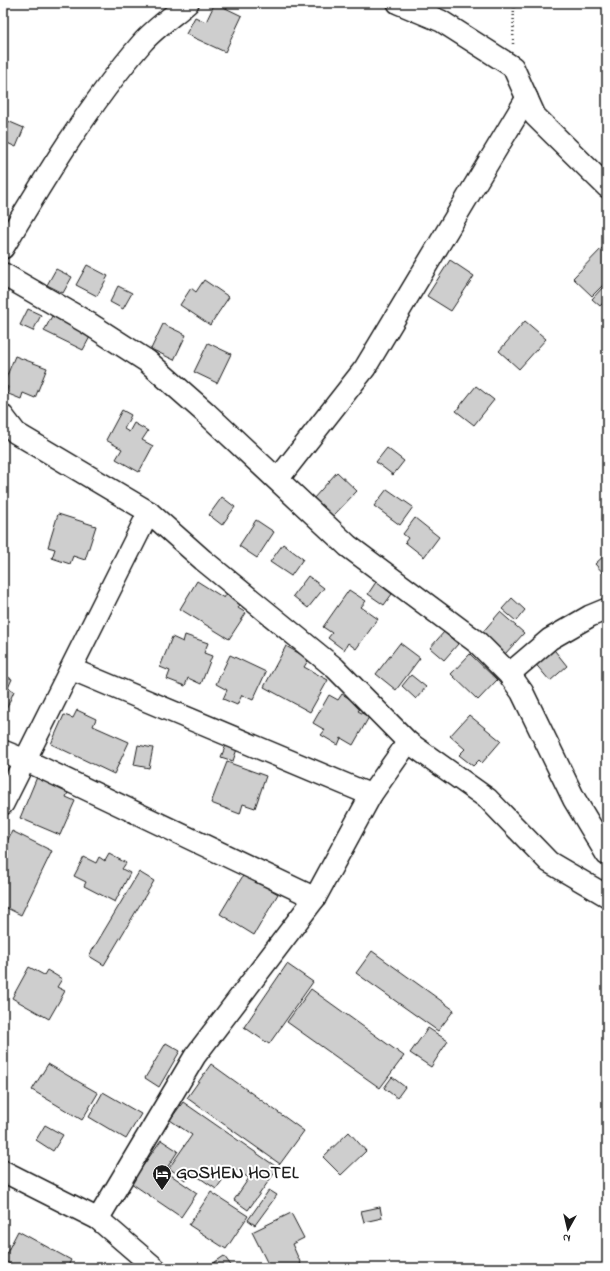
<svg xmlns="http://www.w3.org/2000/svg" width="610" height="1271" viewBox="0 0 610 1271" font-family="'Indie Flower',sans-serif">
<style>
.building{fill:#cecece;stroke:#1c1c1c}
.lines{fill:none;stroke-linecap:round;stroke-linejoin:round}
.street-casing{stroke:#1c1c1c;stroke-width:24}
.secondary-casing{stroke:#1c1c1c;stroke-width:25}
.path{stroke:#1c1c1c;stroke-width:2.5;stroke-dasharray:1 3;stroke-linecap:butt}
.street{stroke:#fff;stroke-width:21}
.secondary{stroke:#fff;stroke-width:22}
.labels{text-anchor:middle;dominant-baseline:central;stroke-width:4;stroke-linejoin:round;paint-order:stroke}
.poi-label{font-size:18px;font-weight:bold;fill:#1c1c1c;stroke:#fff;text-anchor:start}
</style>
<rect width="100%" height="100%" fill="#fff"/>
<filter id="ink" filterUnits="userSpaceOnUse"><feTurbulence type="fractalNoise" baseFrequency=".025" numOctaves="2"/><feDisplacementMap in="SourceGraphic" scale="8" xChannelSelector="R" yChannelSelector="G"/><feConvolveMatrix kernelMatrix="1 2 1 2 8 2 1 2 1" color-interpolation-filters="sRGB"/></filter>
<g filter="url(#ink)">
<g class="building">
<path d="M215 3 242 16 225 52 186 34 195 17 206 22Z"/>
<path d="M3 119 24 128 16 147 3 141Z"/>
<path d="M605 245 607 247V281L592 296 573 278Z"/>
<path d="M450 260 474 276 451 311 427 296Z"/>
<path d="M87 265 108 276 97 296 76 285Z"/>
<path d="M56 269 72 277 63 293 47 285Z"/>
<path d="M204 280 229 297 210 325 180 305 191 288 196 292Z"/>
<path d="M605 285 607 287V299L600 306 592 299Z"/>
<path d="M118 286 132 293 123 309 110 302Z"/>
<path d="M28 309 41 315 33 331 20 325Z"/>
<path d="M52 316 91 335 83 350 44 331Z"/>
<path d="M525 321 546 339 519 369 499 351Z"/>
<path d="M163 324 186 335 174 360 151 349Z"/>
<path d="M208 343 231 354 217 383 194 372Z"/>
<path d="M15 356 47 368 35 398 23 393 21 399 6 393 8 387 3 385Z"/>
<path d="M476 386 494 400 474 425 456 411Z"/>
<path d="M122 410 131 415 124 429 129 432 134 423 148 431 142 440 153 446 139 472 116 459 122 449 106 440Z"/>
<path d="M387 448 404 461 393 475 376 462Z"/>
<path d="M337 472 357 491 333 516 313 499Z"/>
<path d="M387 489 413 507 400 525 374 506Z"/>
<path d="M222 497 235 507 222 525 209 515Z"/>
<path d="M58 514 96 526 85 560 73 556 70 564 52 558 55 549 48 547Z"/>
<path d="M415 518 439 537 424 557 405 542 408 538 403 534Z"/>
<path d="M256 520 274 532 257 558 239 546Z"/>
<path d="M283 544 303 559 291 576 270 562Z"/>
<path d="M607 553V573L605 575 595 564Z"/>
<path d="M308 576 324 588 308 608 293 596Z"/>
<path d="M197 581 224 598 227 593 242 602 238 608 246 613 229 639 180 609Z"/>
<path d="M376 582 392 594 384 605 368 594Z"/>
<path d="M349 590 366 601 361 607 378 619 356 649 348 643 344 650 328 638 332 633 323 627Z"/>
<path d="M512 598 525 610 516 621 502 609Z"/>
<path d="M500 612 524 633 505 654 481 634Z"/>
<path d="M444 632 458 644 444 660 430 648Z"/>
<path d="M185 635 208 643 204 653 212 656 201 684 188 678 185 686 167 679 170 671 160 667 172 637 183 642Z"/>
<path d="M400 643 420 658 396 690 376 674Z"/>
<path d="M286 646 309 659 304 667 328 680 310 712 264 687Z"/>
<path d="M551 646 567 666 550 681 533 661Z"/>
<path d="M470 654 497 680 478 700 451 674Z"/>
<path d="M230 655 266 672 253 700 242 695 237 705 223 699 227 690 216 684Z"/>
<path d="M3 675 12 679 8 688 14 691 3 717Z"/>
<path d="M411 675 426 687 416 699 402 686Z"/>
<path d="M342 694 362 706 358 711 369 717 353 745 341 738 338 745 321 735 325 730 313 723 329 695 338 700Z"/>
<path d="M77 710 96 719 93 726 129 742 114 774 51 744 64 715 73 718Z"/>
<path d="M469 715 501 741 482 763 479 760 473 766 459 755 465 749 450 736Z"/>
<path d="M138 745 153 748 149 768 134 765Z"/>
<path d="M226 745 237 749 233 761 221 757Z"/>
<path d="M227 762 266 776 255 808 243 804 240 814 211 803Z"/>
<path d="M37 777 69 790 66 797 75 801 60 835 20 818Z"/>
<path d="M12 831 52 851 21 915 3 906V850Z"/>
<path d="M109 854 126 863 122 869 130 873 115 902 84 886 86 882 74 876 84 857 96 863 99 857 105 861Z"/>
<path d="M139 872 154 881 104 965 89 956Z"/>
<path d="M244 874 278 894 254 935 220 914Z"/>
<path d="M372 951 454 1010 438 1031 356 973Z"/>
<path d="M287 964 313 982 269 1044 244 1027Z"/>
<path d="M29 967 44 975 47 970 62 979 57 987 65 991 49 1019 12 998Z"/>
<path d="M311 989 404 1056 380 1088 287 1022Z"/>
<path d="M428 1028 448 1041 431 1067 410 1053Z"/>
<path d="M166 1043 180 1051 159 1087 145 1078Z"/>
<path d="M48 1064 98 1093 82 1120 32 1090Z"/>
<path d="M211 1064 304 1131 280 1164 187 1098Z"/>
<path d="M392 1077 405 1087 397 1098 384 1088Z"/>
<path d="M103 1092 141 1114 126 1139 89 1117Z"/>
<path d="M183 1102 278 1168 248 1210 234 1200 249 1178 232 1167 216 1189 191 1172 185 1180 169 1168 192 1135 170 1120Z"/>
<path d="M45 1125 63 1135 53 1151 36 1140Z"/>
<path d="M349 1132 366 1151 341 1175 323 1157Z"/>
<path d="M161 1140 178 1151 165 1171 197 1193 181 1217 131 1183Z"/>
<path d="M269 1190 277 1195 255 1225 248 1220Z"/>
<path d="M211 1192 248 1216 226 1249 189 1225Z"/>
<path d="M380 1207 382 1218 364 1222 361 1211Z"/>
<path d="M291 1213 304 1238 292 1244 301 1264 293 1268H270L252 1232Z"/>
<path d="M18 1231 71 1260 67 1268H17L3 1260Z"/>
<path d="M224 1256 233 1268H210L209 1266Z"/>
<path d="M313 1264 315 1268H303Z"/>
</g>
<g class="lines">
<g class="street-casing">
<g id="street">
<path d="M398 3 441 21 513 67 535 116 607 187"/>
<path d="M3 248C44 179 90 103 142 43 155 28 173 16 188 3"/>
<path d="M3 416 16 433 149 512 203 560 335 668 408 742 488 799 549 862 607 896"/>
<path d="M278 479 365 368 527 98"/>
<path d="M71 669 371 795"/>
<path d="M509 674 550 639 590 616 607 609"/>
<path d="M3 751 25 760 315 898"/>
<path d="M3 804 149 512"/>
<path d="M3 1171 98 1219 155 1268"/>
<path d="M98 1219 195 1056 315 898 371 795 408 742"/>
</g>
</g>
<g class="secondary-casing">
<path id="secondary" d="M3 274 88 323 147 361 206 413 348 546 478 643 509 674 522 692 574 799 607 854"/>
</g>
<path class="path" d="M513 44 514 3"/>
<use href="#street" class="street"/>
<use href="#secondary" class="secondary"/>
</g>
</g>
<defs>
<g id="hotel-pin" transform="scale(1)"><path d="M0 17L-7.5 6A9.5 9.5 0 1 1 7.5 6Z" fill="#1c1c1c" stroke="#fff"/><path d="M-6-4.5h1.5V1H6V5H4.5V3h-9V5H-6ZM-4 0a1.8 1.8 0 1 1 3.6 0ZM.5 0V-2.5h3Q6-2.5 6 0Z" fill="#fff"/></g>
</defs>
<g fill-rule="evenodd">
<use href="#hotel-pin" x="162" y="1174"/>
</g>
<g class="labels">
<g class="poi-label">
<text x="176" y="1174">GOSHEN HOTEL</text>
</g>
</g>
<rect width="610" height="1271" fill="none" stroke="#fff" stroke-width="16"/>
<rect x="8" y="8" width="594" height="1255" fill="none" stroke="#1c1c1c" stroke-width="1.5" filter="url(#ink)"/>
<g transform="translate(568 1229) rotate(188)" stroke="#ffffff" stroke-width="3" paint-order="stroke">
<path d="M0-3L7 15L0 10L-7 15Z" fill="#1c1c1c"/>
<text y="-6" font-size="11" font-weight="bold" text-anchor="middle" fill="#1c1c1c">N</text>
</g>
</svg>
